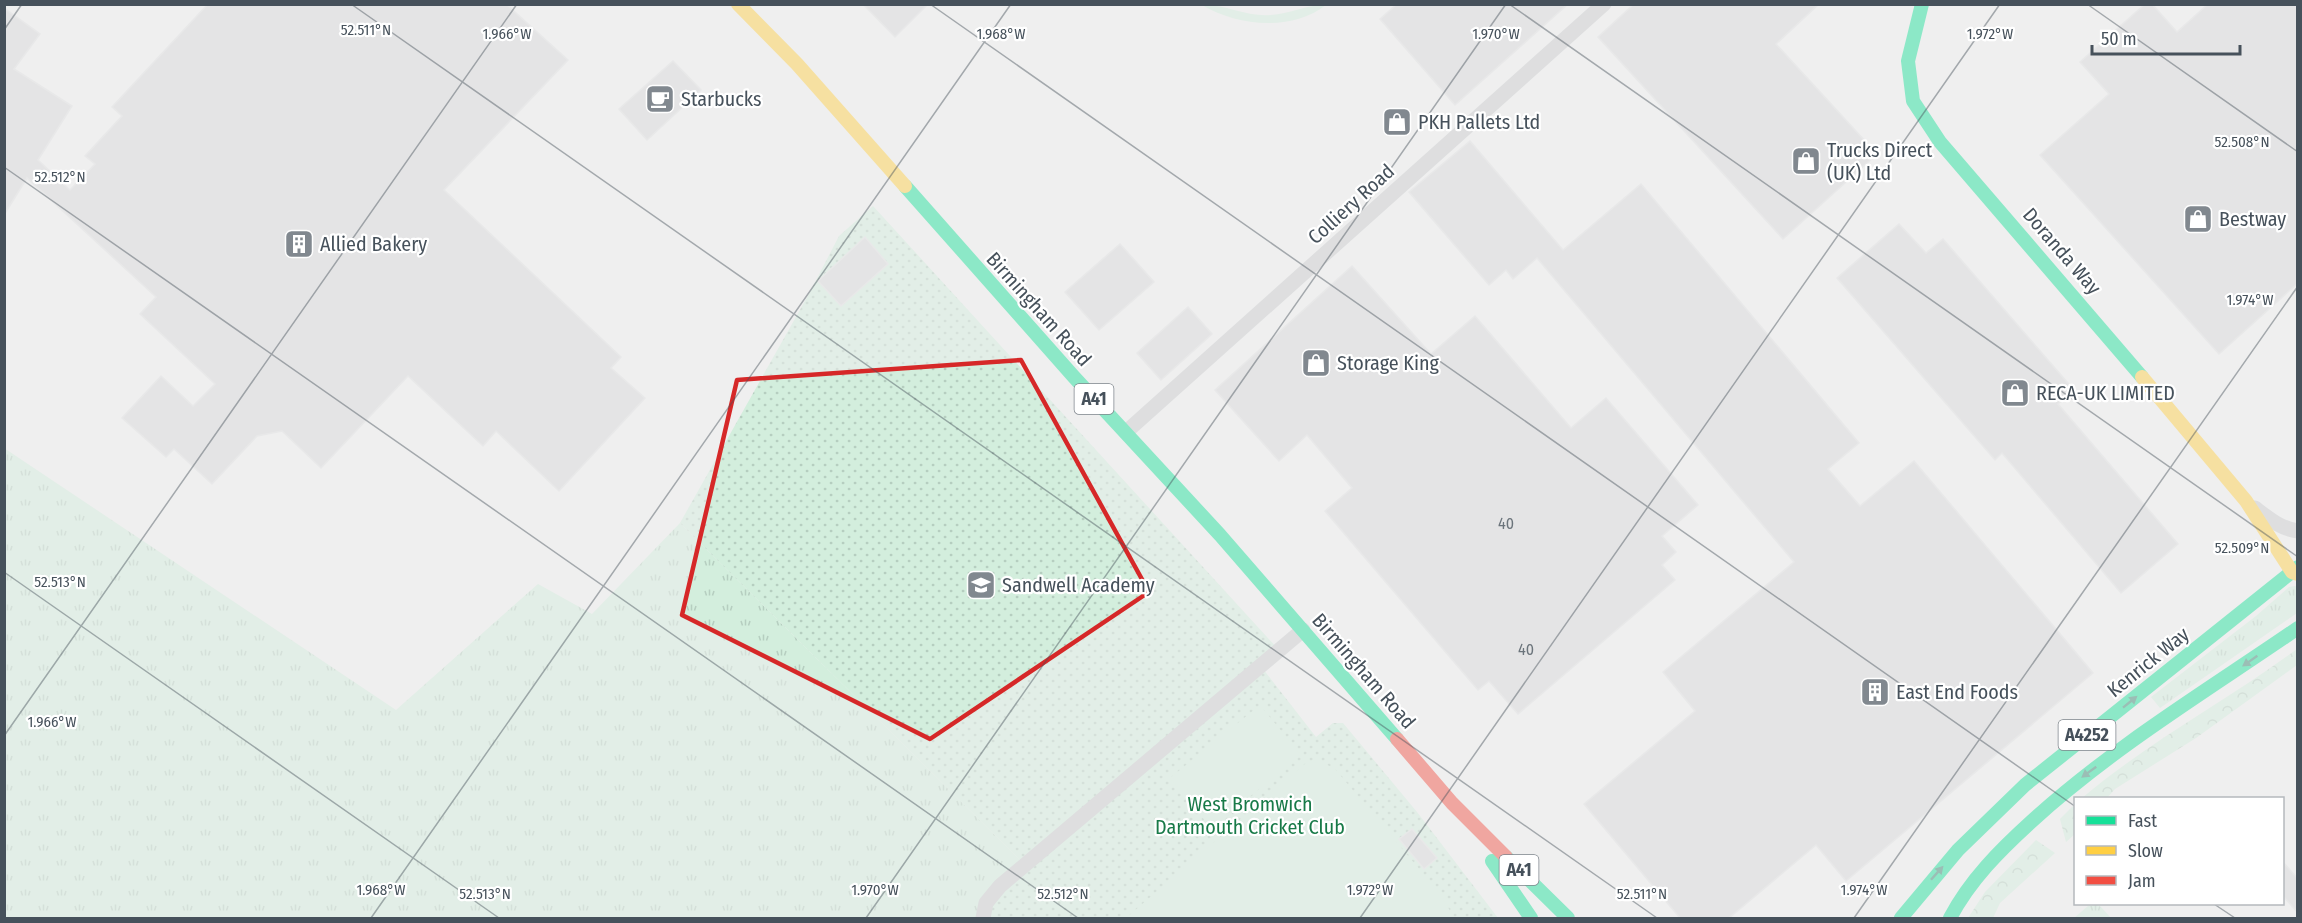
<svg xmlns="http://www.w3.org/2000/svg" width="2302" height="923" viewBox="0 0 2302 923" font-family="'Fira Sans Condensed',sans-serif">
<style>
.grass{fill:url(#grass-tufts)}
.forest{fill:url(#forest-crowns)}
.park{fill:url(#park-dots)}
.garden{fill:#d3eedd}
.building{fill:#d8d8d9;stroke:#e0e1e2;stroke-width:1.5}
.lines{fill:none;stroke-linecap:round;stroke-linejoin:round}
.street{stroke:#c9cbcd;stroke-width:15}
.fast{stroke:#16e098;stroke-width:14}
.slow{stroke:#ffcf43;stroke-width:14}
.jam{stroke:#f24e42;stroke-width:14}
.oneway{fill:#358370}
.marked{fill:none;stroke:#d62828;stroke-width:4.5;stroke-linejoin:round}
.ticks{fill:none;stroke:#46515b;stroke-width:1.5;stroke-opacity:0.45}
.labels{text-anchor:middle;dominant-baseline:central;stroke-width:4.5;stroke-linejoin:round;paint-order:stroke}
.number-label{font-size:16px;fill:#6b747b}
.shield{fill:#fff;stroke:#7e858c;stroke-width:1.5}
.shield-label{font-size:18px;font-weight:bold;fill:#46515b}
.poi-label{font-size:20px;fill:#46515b;stroke:#fff;text-anchor:start}
.street-label{font-size:20px;fill:#46515b;stroke:#fff}
.park-label{font-size:20px;fill:#187a48;stroke:#fff}
.ticks-label{font-size:15px;text-anchor:middle;fill:#46515b;stroke:#fff;stroke-width:4.5;stroke-linejoin:round;paint-order:stroke}
</style>
<defs>
<pattern id="grass-tufts" width="24" height="20" patternUnits="userSpaceOnUse" patternTransform="scale(1.5)"><rect width="24" height="20" fill="#d3eedd"/><path d="M3 7l-1-3M5 7V3M7 7l1-3M15 17l-1-3M17 17v-4M19 17l1-3" fill="none" stroke="#b6cec0"/></pattern>
<pattern id="forest-crowns" width="20" height="18" patternUnits="userSpaceOnUse" patternTransform="scale(1.5)"><rect width="20" height="18" fill="#d3eedd"/><path d="M2 6a3 3 0 1 1 6 0M12 15a3 3 0 1 1 6 0" fill="none" stroke="#b6cec0"/></pattern>
<pattern id="park-dots" width="8" height="8" patternUnits="userSpaceOnUse" patternTransform="scale(1.5)"><rect width="8" height="8" fill="#d3eedd"/><path d="M2 2h.1M6 6h.1" fill="none" stroke="#b6cec0" stroke-width="1.8" stroke-linecap="round"/></pattern>
</defs>
<rect width="100%" height="100%" fill="#efefef"/>
<g class="grass">
<path d="M4 448 396 710 538 584 592 614 680 523 1020 860 990 918H5Z"/>
<path d="M2295 586 2297 587V613L2160 708 2151 697 2256 616 2289 587Z"/>
<path d="M2095 904 2101 907 2111 918H2074L2088 906Z"/>
</g>
<g class="forest">
<path d="M2297 649V665L2196 738 2115 789 2107 798H2082C2148 742 2227 701 2297 649Z"/>
<path d="M2075 804V834L2066 842 2060 819Z"/>
<path d="M2036 840 2055 853 2000 903 1993 918H1968L1985 892Z"/>
</g>
<g class="park">
<path d="M873 206 1277 648 1020 860 680 523 810 292 839 236Z"/>
<path d="M1263 669 1316 737 1333 723H1343L1417 812 1498 918H990L989 913 999 896Z"/>
</g>
<g class="garden">
<path d="M1202 5C1226 4 1246 17 1271 15 1290 14 1307 4 1326 5 1291 32 1237 26 1202 5Z"/>
<path d="M1260 705 1301 755 1211 828 1170 778Z"/>
<path d="M1322 762 1335 769 1441 895 1454 918H1126L1306 763Z"/>
</g>
<g class="building">
<path d="M208 4H506L568 60 444 190 621 357 611 368 645 398 559 491 496 431 483 446 408 376 321 468 282 431 257 436 212 484 174 449 166 457 122 418 161 376 193 406 215 384 140 314 156 297 27 178 4 215V8L40 34 14 69 72 106 38 160 70 190 95 164 85 156 122 116 112 107Z"/>
<path d="M863 4H928L895 37Z"/>
<path d="M1397 4H1568L1455 105 1380 19Z"/>
<path d="M1634 4H1819L1776 44 1877 154 1783 239 1598 37Z"/>
<path d="M2145 4H2152L2177 32 2208 4H2298V283L2219 354 2040 155 2109 94 2080 62Z"/>
<path d="M673 61 701 90 647 140 619 109Z"/>
<path d="M1470 141 1563 250 1641 184 1859 443 1828 469 1860 506 1914 461 2093 673 1846 881 1816 845 1729 918H1680L1584 804 1695 711 1663 672 1794 562 1537 258 1513 279 1506 270 1489 285 1409 192Z"/>
<path d="M1899 224 1926 253 1943 239 2074 390 2058 404 2178 544 2121 593 2002 453 1995 460 1837 278Z"/>
<path d="M865 237 888 264 841 306 818 281Z"/>
<path d="M1120 244 1154 282 1099 330 1065 292Z"/>
<path d="M1352 266 1431 354 1475 316 1571 428 1606 398 1698 505 1662 536 1676 552 1662 565 1675 580 1518 714 1489 681 1478 690 1325 511 1352 488 1307 435 1279 461 1215 390Z"/>
<path d="M1188 307 1212 334 1161 380 1137 353Z"/>
<path d="M1412 829 1437 858 1424 869 1399 839Z"/>
<path d="M2283 862 2298 879V913L2283 896Z"/>
</g>
<g class="lines">
<g class="street">
<path d="M1126 432 1604 4"/>
<path d="M2255 508C2268 518 2281 529 2298 531"/>
<path d="M983 918 986 903 1000 886 1303 630"/>
</g>
<g class="fast">
<path d="M1922 4 1908 61 1913 101 1940 142 2142 377"/>
<path d="M905 186 1074 377 1220 535 1397 739"/>
<path d="M1506 857 1568 918"/>
<path d="M1492 861 1531 918"/>
<path d="M1901 918 1958 850 2025 785 2298 567"/>
<path d="M1950 918C1970 880 2000 850 2032 821 2113 747 2208 690 2298 628"/>
</g>
<g class="slow">
<path d="M738 4 797 64 905 186"/>
<path d="M2142 377 2246 501 2292 572 2298 574"/>
</g>
<path class="jam" d="M1397 739 1452 803 1506 857"/>
</g>
<defs><path id="oneway-solid" d="M-6-.8H1V-3.2L6.5 0L1 3.2V.8H-6Z" transform="scale(1.5)"/></defs>
<g class="oneway">
<use href="#oneway-solid" transform="translate(2250 661) rotate(145)"/>
<use href="#oneway-solid" transform="translate(2130 702) rotate(-39)"/>
<use href="#oneway-solid" transform="translate(2089 772) rotate(144)"/>
<use href="#oneway-solid" transform="translate(1937 873) rotate(-48)"/>
</g>
<path d="M0 0H2302V923H0ZM1021 360 1149 592 930 739 682 615 737 380Z" fill="#efefef" fill-opacity=".55" fill-rule="evenodd"/>
<path class="marked" d="M1021 360 1149 592 930 739 682 615 737 380Z"/>
<path class="ticks" d="M351 4 1657 918M930 4 2076 807M1509 4 2298 557M2087 4 2298 152M4 30 22 4M4 167 1078 918M4 572 499 918M4 736 517 4M2214 904 2235 918M371 918 1011 4M866 918 1506 4M1360 918 2000 4M1854 918 2298 286"/>
<defs>
<g id="cafe-square" transform="scale(1.5)"><rect x="-9" y="-9" width="18" height="18" rx="4" fill="#81888f" stroke="#fff"/><path d="M-5.5-4.5H6V0H3Q3 3.5 0 3.5H-2.5Q-5.5 3.5-5.5 0ZM3-3.2v2h1.7v-2ZM-6 4.5H4V6H-6Z" fill="#fff"/></g>
<g id="shop-square" transform="scale(1.5)"><rect x="-9" y="-9" width="18" height="18" rx="4" fill="#81888f" stroke="#fff"/><path d="M-5-2.5h2.3a2.7 3.5 0 0 1 5.4 0H5L5.5 6h-11ZM-1.5-2.5h3a1.5 2.3 0 0 0-3 0Z" fill="#fff"/></g>
<g id="building-square" transform="scale(1.5)"><rect x="-9" y="-9" width="18" height="18" rx="4" fill="#81888f" stroke="#fff"/><path d="M-4-6H4V6H1V3H-1V6H-4ZM-2.5-4.3h1.7v1.8h-1.7ZM.8-4.3h1.7v1.8H.8ZM-2.5-1h1.7V.8h-1.7ZM.8-1h1.7V.8H.8Z" fill="#fff"/></g>
<g id="school-square" transform="scale(1.5)"><rect x="-9" y="-9" width="18" height="18" rx="4" fill="#81888f" stroke="#fff"/><path d="M0-5L7-2L0 1L-7-2ZM-4 1L0 2.5L4 1V4Q0 6-4 4Z" fill="#fff"/></g>
</defs>
<g fill-rule="evenodd">
<use href="#cafe-square" x="660" y="99"/>
<use href="#shop-square" x="1397" y="122"/>
<use href="#shop-square" x="1806" y="161"/>
<use href="#shop-square" x="2198" y="219"/>
<use href="#building-square" x="299" y="244"/>
<use href="#shop-square" x="1316" y="363"/>
<use href="#shop-square" x="2015" y="393"/>
<use href="#school-square" x="981" y="585"/>
<use href="#building-square" x="1875" y="692"/>
</g>
<g class="labels">
<g class="number-label">
<text x="1506" y="523">40</text>
<text x="1526" y="649">40</text>
</g>
<g class="shield">
<rect x="1074.5" y="384" width="39" height="30" rx="4.5"/>
<rect x="2058.5" y="720" width="57" height="30" rx="4.5"/>
<rect x="1499.5" y="855" width="39" height="30" rx="4.5"/>
</g>
<g class="shield-label">
<text x="1094" y="399">A41</text>
<text x="2087" y="735">A4252</text>
<text x="1519" y="870">A41</text>
</g>
<g class="poi-label">
<text x="681" y="99">Starbucks</text>
<text x="1418" y="122">PKH Pallets Ltd</text>
<text x="1827" y="150">Trucks Direct<tspan x="1827" dy="23">(UK) Ltd</tspan></text>
<text x="2219" y="219">Bestway</text>
<text x="320" y="244">Allied Bakery</text>
<text x="1337" y="363">Storage King</text>
<text x="2036" y="393">RECA-UK LIMITED</text>
<text x="1002" y="585">Sandwell Academy</text>
<text x="1896" y="692">East End Foods</text>
</g>
<g class="street-label">
<text transform="translate(1351 204) rotate(-42)">Colliery Road</text>
<text transform="translate(2062 251) rotate(49)">Doranda Way</text>
<text transform="translate(1039 309) rotate(48)">Birmingham Road</text>
<text transform="translate(2148 662) rotate(-39)">Kenrick Way</text>
<text transform="translate(1364 671) rotate(49)">Birmingham Road</text>
</g>
<g class="park-label">
<text x="1250" y="804">West Bromwich<tspan x="1250" dy="23">Dartmouth Cricket Club</tspan></text>
</g>
</g>
<g class="ticks-label">
<text x="366" y="35">52.511°N</text>
<text x="507" y="39">1.966°W</text>
<text x="1001" y="39">1.968°W</text>
<text x="1496" y="39">1.970°W</text>
<text x="1990" y="39">1.972°W</text>
<text x="2242" y="147">52.508°N</text>
<text x="60" y="182">52.512°N</text>
<text x="2250" y="305">1.974°W</text>
<text x="2242" y="553">52.509°N</text>
<text x="60" y="587">52.513°N</text>
<text x="52" y="727">1.966°W</text>
<text x="381" y="895">1.968°W</text>
<text x="875" y="895">1.970°W</text>
<text x="1370" y="895">1.972°W</text>
<text x="1864" y="895">1.974°W</text>
<text x="485" y="899">52.513°N</text>
<text x="1063" y="899">52.512°N</text>
<text x="1642" y="899">52.511°N</text>
</g>
<rect width="2302" height="923" fill="none" stroke="#46515b" stroke-width="12"/>
<rect x="2074" y="797" width="210" height="108" fill="#ffffff" stroke="#b5b9bd" stroke-width="1.5"/>
<rect x="2086" y="816" width="30" height="9" fill="#16e098" stroke="#b5b9bd" stroke-width="1.5"/>
<text x="2128" y="827" font-size="18" fill="#46515b">Fast</text>
<rect x="2086" y="846" width="30" height="9" fill="#ffcf43" stroke="#b5b9bd" stroke-width="1.5"/>
<text x="2128" y="857" font-size="18" fill="#46515b">Slow</text>
<rect x="2086" y="876" width="30" height="9" fill="#f24e42" stroke="#b5b9bd" stroke-width="1.5"/>
<text x="2128" y="887" font-size="18" fill="#46515b">Jam</text>
<path d="M2092 45v9h148v-9" fill="none" stroke="#46515b" stroke-width="3"/>
<text x="2101" y="45" font-size="18" fill="#46515b" stroke="#ffffff" stroke-width="4.5" paint-order="stroke">50 m</text>
</svg>
